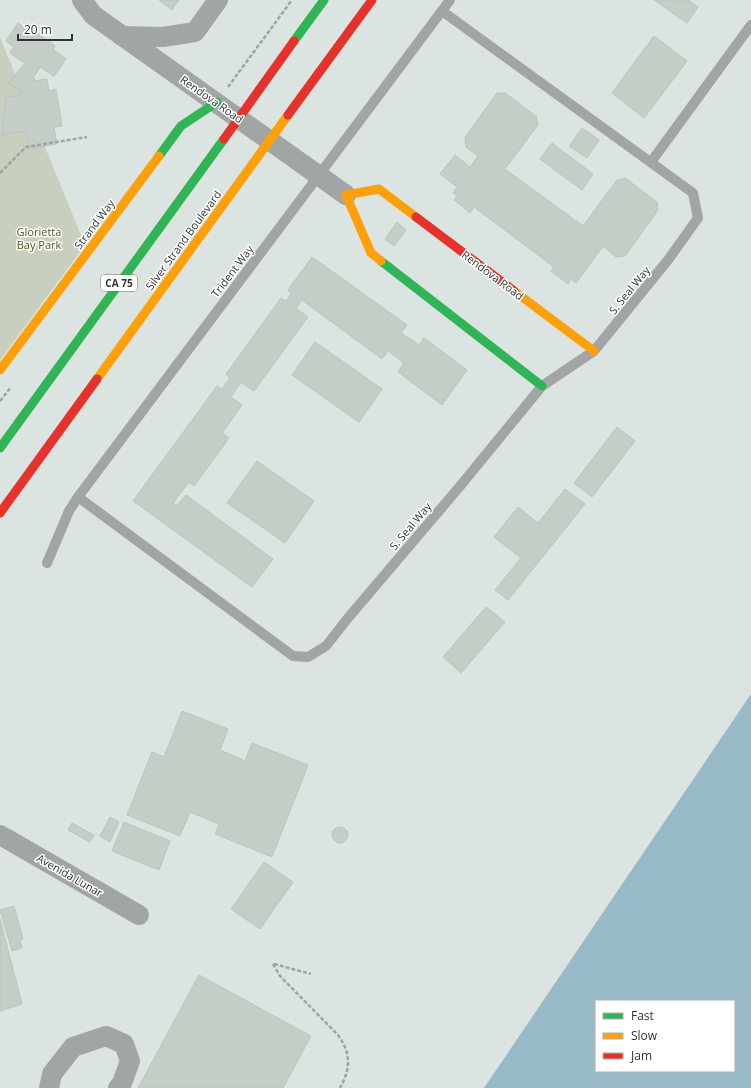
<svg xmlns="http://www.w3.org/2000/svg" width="751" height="1088" viewBox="0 0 751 1088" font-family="'Open Sans',sans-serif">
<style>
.green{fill:#c8cfbe}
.water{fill:#97b9c8;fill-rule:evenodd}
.building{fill:#c4cec6;stroke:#bdc2bf}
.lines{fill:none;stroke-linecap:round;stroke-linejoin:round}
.path{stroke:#a0a3a2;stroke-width:2.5;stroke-dasharray:4 2;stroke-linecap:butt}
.lane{stroke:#a1a5a5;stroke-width:10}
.street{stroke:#a1a5a5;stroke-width:20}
.fast{stroke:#30b455;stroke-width:9}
.slow{stroke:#ff9f0a;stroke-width:9}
.jam{stroke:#e5322d;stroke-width:9}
.labels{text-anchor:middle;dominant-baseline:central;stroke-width:3;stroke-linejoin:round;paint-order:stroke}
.shield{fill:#fff;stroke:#6d7270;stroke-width:1}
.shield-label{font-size:10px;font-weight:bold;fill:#2f3533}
.street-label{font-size:11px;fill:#2f3533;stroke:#fff}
.park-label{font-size:11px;fill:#505713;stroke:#fff}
</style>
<rect width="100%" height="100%" fill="#dce4e1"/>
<path class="green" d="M0 37 85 245 0 360Z"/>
<path class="water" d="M751 694V1088H484ZM596 1001H734V1071H596Z"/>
<g class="building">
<path d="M159 0H179L172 10Z"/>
<path d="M654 0H688L698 7 687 23Z"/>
<path d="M18 23 31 33 33 30 55 46 53 49 66 59 54 76 40 67 33 78 35 79 33 81 47 79 49 91 56 89 62 126 54 127 57 144 29 149 26 131 2 135 6 97 21 95 20 91 8 83 25 63 10 53 14 47 6 41Z"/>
<path d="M654 36 687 61 644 118 612 93Z"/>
<path d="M497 93H505L536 116 538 125 505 169 583 226 617 180 625 178 657 202 658 210 625 256 616 257 603 246 576 283 571 279 568 284 551 271 554 267 474 207 470 213 454 200 457 196 453 193 457 187 440 174 455 155 470 167 478 156 466 147 465 137Z"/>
<path d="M582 128 599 140 587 158 569 146Z"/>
<path d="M552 143 593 174 582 190 540 159Z"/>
<path d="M397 222 406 230 394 246 385 239Z"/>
<path d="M312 257 407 325 401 333 419 345 424 338 467 370 442 405 398 372 404 363 388 351 382 359 302 300 296 308 308 317 254 391 241 382 231 397 242 405 222 433 229 438 194 486 189 482 173 503 177 506 186 495 273 559 252 587 133 501 217 386 222 389 230 378 226 374 281 298 286 301 291 294 288 290Z"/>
<path d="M315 342 382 389 359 422 292 375Z"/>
<path d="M617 427 635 441 592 497 574 483Z"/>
<path d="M257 461 314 501 285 543 227 503Z"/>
<path d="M565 489 585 504 508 600 495 590 521 558 494 537 518 507 538 523Z"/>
<path d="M486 607 505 622 461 673 443 657Z"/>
<path d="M182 711 228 729 220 750 245 761 252 743 308 765 272 857 215 834 219 824 190 812 180 836 127 815 152 752 164 757Z"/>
<path d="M110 817 119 822 110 842 100 836Z"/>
<path d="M124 822 170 841 159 870 112 851Z"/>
<path d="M72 823 94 835 90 842 68 830Z"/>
<circle cx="340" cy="835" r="8"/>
<path d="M264 862 293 882 260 929 231 909Z"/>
<path d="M14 906 23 939 20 940 22 948 12 951 0 910Z"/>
<path d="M0 919 22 1004 0 1011Z"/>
<path d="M199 975 311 1036 283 1088H138Z"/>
</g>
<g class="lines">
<g class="path">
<path d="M228 87 292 0"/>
<path d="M0 173 26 147 87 137"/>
<path d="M0 401 11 387"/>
<path d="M273 964 280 976 338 1035C351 1053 351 1068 340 1088"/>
<path d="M274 964 311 974"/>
</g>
<g class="lane">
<path d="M651 162 751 25"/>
<path d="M78 497 293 656 308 657 326 646 348 618 461 485 542 386 594 351 668 260 698 218 693 193 442 11"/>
<path d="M47 563 69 511 78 497 450 0"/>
</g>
<g class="street">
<path d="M82 0 93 15 346 195"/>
<path d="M122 36 163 37 195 32 218 0"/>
<path d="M0 835 139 915"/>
<path d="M49 1088 52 1074 73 1047 106 1036 124 1044 130 1061 122 1083 118 1088"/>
</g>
<g class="fast">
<path d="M294 41 324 0"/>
<path d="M159 156 181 126 217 102"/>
<path d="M381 261 542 386"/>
<path d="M0 448 224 139"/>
</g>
<g class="slow">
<path d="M381 261 371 253 346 195 379 189 416 217"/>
<path d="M514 291 594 351"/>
<path d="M0 370 159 156"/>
<path d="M97 379 288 115"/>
</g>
<g class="jam">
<path d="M288 115 372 0"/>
<path d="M224 139 294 41"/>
<path d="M416 217 514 291"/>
<path d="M0 513 97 379"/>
</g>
</g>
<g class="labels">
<rect class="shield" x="101" y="275" width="36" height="16" rx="3"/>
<g class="shield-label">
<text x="119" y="283">CA 75</text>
</g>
<g class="street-label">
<text transform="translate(212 99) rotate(35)">Rendova Road</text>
<text transform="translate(94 224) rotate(-53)">Strand Way</text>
<text transform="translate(183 240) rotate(-54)">Silver Strand Boulevard</text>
<text transform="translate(232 271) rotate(-53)">Trident Way</text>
<text transform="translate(493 275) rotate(37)">Rendova Road</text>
<text transform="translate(629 290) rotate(-51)">S. Seal Way</text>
<text transform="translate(410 526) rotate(-50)">S. Seal Way</text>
<text transform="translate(70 875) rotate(30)">Avenida Lunar</text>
</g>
<g class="park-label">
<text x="39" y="231">Glorietta<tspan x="39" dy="13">Bay Park</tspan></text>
</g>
</g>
<rect x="595" y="1000" width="140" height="72" fill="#ffffff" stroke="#acaead"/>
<rect x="603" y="1013" width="20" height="6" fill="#30b455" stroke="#acaead"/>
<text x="631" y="1020" font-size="12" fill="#2f3533">Fast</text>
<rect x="603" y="1033" width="20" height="6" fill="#ff9f0a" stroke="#acaead"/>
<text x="631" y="1040" font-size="12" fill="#2f3533">Slow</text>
<rect x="603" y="1053" width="20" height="6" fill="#e5322d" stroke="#acaead"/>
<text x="631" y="1060" font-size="12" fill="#2f3533">Jam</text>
<path d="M18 34v6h54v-6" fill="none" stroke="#2f3533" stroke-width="2"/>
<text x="24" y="34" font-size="12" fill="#2f3533" stroke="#ffffff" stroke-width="3" paint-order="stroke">20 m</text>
</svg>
